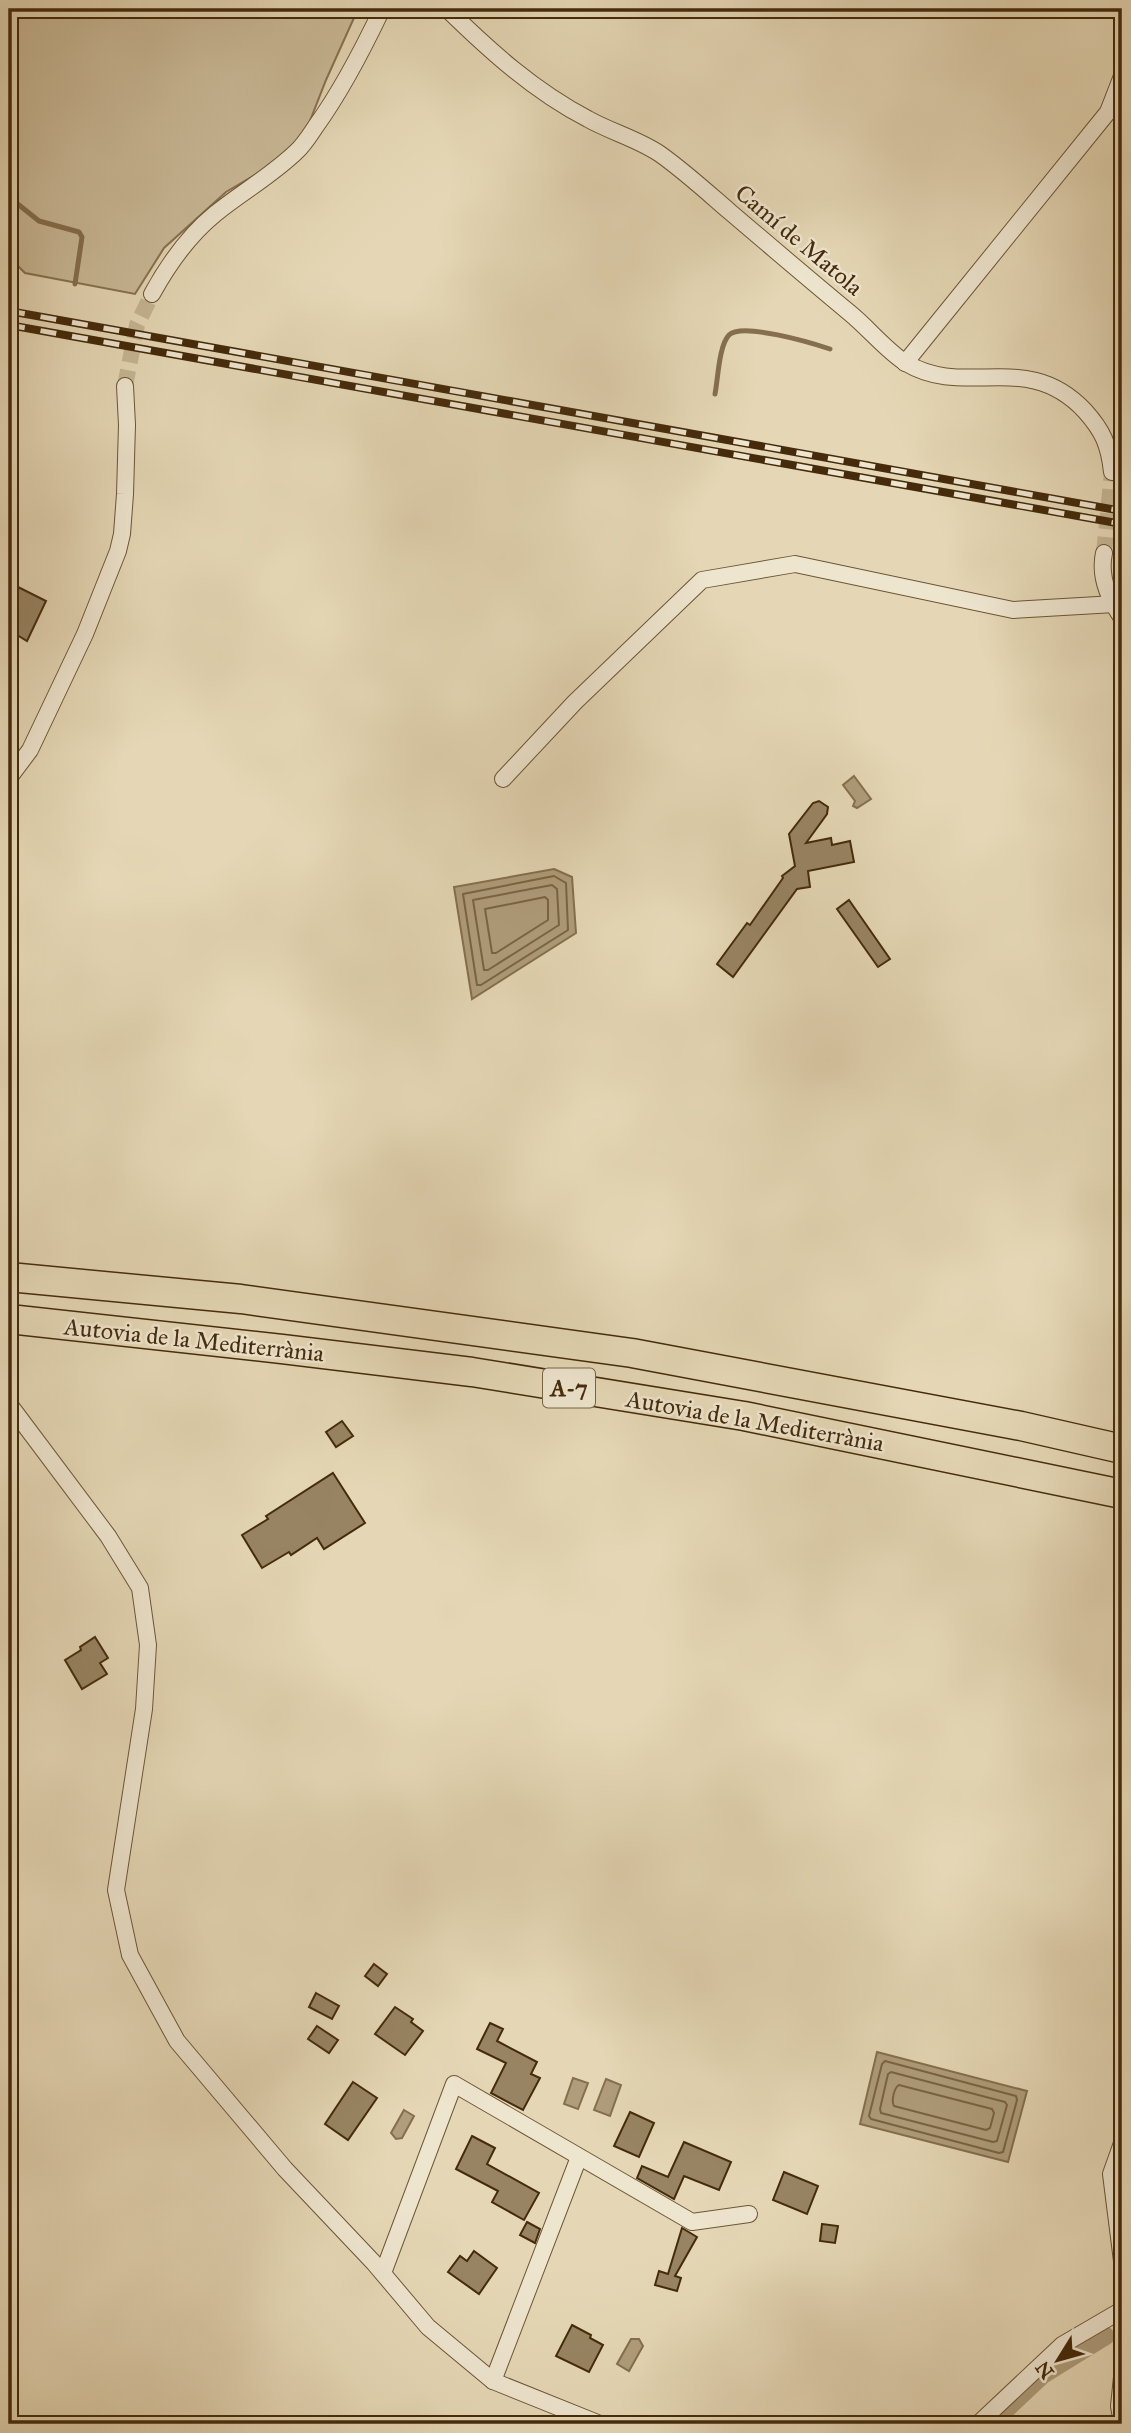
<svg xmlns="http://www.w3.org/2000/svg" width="1131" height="2433" viewBox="0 0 1131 2433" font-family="'IM FELL Great Primer',serif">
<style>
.green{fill:#caba98;stroke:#887252;stroke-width:2}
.water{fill:#af9d7b;stroke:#856f4e;stroke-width:2}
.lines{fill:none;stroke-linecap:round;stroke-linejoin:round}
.shore{stroke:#7a6443;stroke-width:2}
.stream{stroke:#856f4e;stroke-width:5}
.canal{stroke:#af9d7b;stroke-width:19}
.building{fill:#988463;stroke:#452b0b;stroke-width:2}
.minor-tunnel{stroke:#c5b593;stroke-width:16;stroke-dasharray:16 8;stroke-linecap:butt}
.minor-casing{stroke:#6d5636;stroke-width:18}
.motorway-casing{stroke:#452b0b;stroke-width:31}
.minor{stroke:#eee5cf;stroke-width:16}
.motorway{stroke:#e5d7b5;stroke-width:28}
.rail-casing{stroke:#452b0b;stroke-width:8}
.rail{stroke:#eee5cf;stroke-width:5;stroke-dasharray:16;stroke-linecap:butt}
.labels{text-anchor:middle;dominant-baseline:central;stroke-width:5;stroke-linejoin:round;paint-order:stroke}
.shield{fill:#eee5cf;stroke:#786346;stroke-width:2}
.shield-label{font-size:23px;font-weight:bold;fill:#452b0b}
.street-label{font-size:24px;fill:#452b0b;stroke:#eee5cf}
</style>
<rect width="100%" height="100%" fill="#e5d7b5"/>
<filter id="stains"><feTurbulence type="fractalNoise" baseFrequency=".00286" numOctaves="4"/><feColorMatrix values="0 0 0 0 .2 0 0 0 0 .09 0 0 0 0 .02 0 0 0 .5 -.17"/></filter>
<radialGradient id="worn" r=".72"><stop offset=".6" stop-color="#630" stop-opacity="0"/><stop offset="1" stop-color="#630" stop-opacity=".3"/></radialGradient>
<path class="green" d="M20 9H358L326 80 299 149 226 192 164 248 135 294 25 273 9 257V44Z"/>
<g class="water">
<path d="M854 776 871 799 857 808 853 806 855 801 843 785Z"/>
<path d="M554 869 572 877 576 933 472 999 454 887Z"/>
<path d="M877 2052 1027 2091 1008 2162 860 2124Z"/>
<path d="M573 2078 588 2083 578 2109 564 2104Z"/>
<path d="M606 2079 621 2085 610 2116 594 2110Z"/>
<path d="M404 2110 414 2116 402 2138 396 2139 391 2133Z"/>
<path d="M631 2339H639L643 2346 629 2371 617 2364Z"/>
</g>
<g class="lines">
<g class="shore">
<path d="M554 876 566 883 568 930 481 985H477L463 894Z"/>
<path d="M552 885 557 889 559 925 488 970H484L473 900Z"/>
<path d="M545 897 548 900V920L496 953H492L485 909Z"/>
<path d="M885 2061 1016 2096 1017 2100 1003 2152 999 2153 871 2119 869 2116 882 2064Z"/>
<path d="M891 2072 1005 2102 1007 2105 997 2141 993 2142 881 2113 880 2109 888 2074Z"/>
<path d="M899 2085 992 2109 994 2113 990 2128 986 2130 894 2106C891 2101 894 2088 899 2085Z"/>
</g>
<g class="stream">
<path d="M9 197 39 221 79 232 82 237 75 284"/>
<path d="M715 394C718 379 719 345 729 335 742 322 812 343 830 349"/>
</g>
<path class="canal" d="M990 2424 1042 2375 1105 2336"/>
</g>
<g class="building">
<path d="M18 587 46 601 27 641 9 630V603Z"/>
<path d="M819 801 828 807 827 814 806 843 831 838 832 845 850 841 854 862 808 871 810 887 797 889 733 977 717 964 747 923 750 925 783 878 782 876 795 866 789 834 813 803Z"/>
<path d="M849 900 890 959 878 967 837 909Z"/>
<path d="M342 1421 353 1436 336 1447 326 1432Z"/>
<path d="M333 1473 365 1523 324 1549 317 1538 291 1555 289 1552 262 1568 242 1535 268 1519 266 1516Z"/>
<path d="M95 1637 108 1658 100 1663 107 1674 82 1689 65 1660 81 1650 80 1647Z"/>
<path d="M374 1964 387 1974 378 1986 365 1976Z"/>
<path d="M316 1993 339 2006 332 2019 309 2007Z"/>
<path d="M395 2007 413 2019 411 2022 423 2031 405 2055 375 2034Z"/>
<path d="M490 2023 503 2029 497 2041 537 2062 531 2074 540 2078 523 2110 491 2093 506 2063 477 2049Z"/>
<path d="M317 2026 338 2040 329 2053 308 2039Z"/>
<path d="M353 2082 377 2098 348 2140 325 2124Z"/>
<path d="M630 2112 654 2123 639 2157 614 2146Z"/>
<path d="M472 2136 495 2148 487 2164 539 2193 524 2220 492 2202 498 2191 456 2169Z"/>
<path d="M684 2142 731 2162 719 2190 684 2176 674 2199 637 2178 642 2166 668 2177Z"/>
<path d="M784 2172 818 2186 807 2214 773 2200Z"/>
<path d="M527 2222 540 2229 535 2243 520 2235Z"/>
<path d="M822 2224 838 2226 835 2243 820 2241Z"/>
<path d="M682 2228 697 2237 675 2276 681 2278 677 2291 655 2285 659 2271 668 2274Z"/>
<path d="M474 2251 497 2268 479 2294 448 2272 460 2256 467 2261Z"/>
<path d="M572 2325 591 2335 590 2338 603 2345 589 2372 556 2356Z"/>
</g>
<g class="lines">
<g class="minor-tunnel">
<path d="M125 386 137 325 152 294"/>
<path d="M1104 553 1112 472"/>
</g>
<g class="minor-casing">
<g id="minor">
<path d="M447 9C490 51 534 91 588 119 611 132 638 139 660 154 684 171 707 192 729 211 770 246 810 280 851 314 868 328 889 353 906 363 966 399 1027 349 1085 411 1103 431 1109 445 1112 472"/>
<path d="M152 294C169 263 188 236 215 214 242 192 271 176 296 152 304 145 310 135 316 126 342 90 363 49 382 9"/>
<path d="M905 363 1108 112 1122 76"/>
<path d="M1104 553C1099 576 1108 598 1122 618"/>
<path d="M9 778 30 750 85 634 118 551 122 534 125 494 127 425 125 386"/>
<path d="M503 779 575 702 702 580 795 564 1013 610 1115 604"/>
<path d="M9 1404 108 1536 140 1588 148 1645 144 1709 116 1890 130 1955 177 2041 285 2169 374 2263 428 2327 493 2381 600 2424"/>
<path d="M1122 2143 1111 2174 1122 2261"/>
<path d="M383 2273 454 2084 692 2222 749 2214"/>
<path d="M1122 2377 1119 2406 1122 2424"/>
<path d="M493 2381 579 2157"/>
<path d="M978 2424 1062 2345 1122 2310"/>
</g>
</g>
<g class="motorway-casing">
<g id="motorway">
<path d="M9 1277 241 1299 632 1353 1021 1426 1122 1449"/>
<path d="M9 1319 282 1349 472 1372 744 1416 1122 1494"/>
</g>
</g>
<use href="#minor" class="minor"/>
<use href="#motorway" class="motorway"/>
<g class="rail-casing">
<g id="rail">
<path d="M9 311 1122 511"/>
<path d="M9 325 1122 524"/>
</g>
</g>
<use href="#rail" class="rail"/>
</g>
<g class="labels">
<rect class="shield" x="543" y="1368.5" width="52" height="39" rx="5"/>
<g class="shield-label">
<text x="569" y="1388">A-7</text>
</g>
<g class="street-label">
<text transform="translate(799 240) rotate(40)">Camí de Matola</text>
<text transform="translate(194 1340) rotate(6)">Autovia de la Mediterrània</text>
<text transform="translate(755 1421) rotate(10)">Autovia de la Mediterrània</text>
</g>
</g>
<rect width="1131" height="2433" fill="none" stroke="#e5d7b5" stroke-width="35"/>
<rect x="10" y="10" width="1110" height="2412" fill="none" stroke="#452b0b" stroke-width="3.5"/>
<rect x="18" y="18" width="1096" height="2398" fill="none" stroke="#452b0b" stroke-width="2"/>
<g transform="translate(1058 2360) rotate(233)" stroke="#eee5cf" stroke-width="5" paint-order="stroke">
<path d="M0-5L12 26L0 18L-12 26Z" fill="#452b0b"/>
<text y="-10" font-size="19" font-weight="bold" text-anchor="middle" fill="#452b0b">N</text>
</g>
<rect width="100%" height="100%" filter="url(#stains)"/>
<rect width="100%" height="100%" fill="url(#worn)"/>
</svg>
